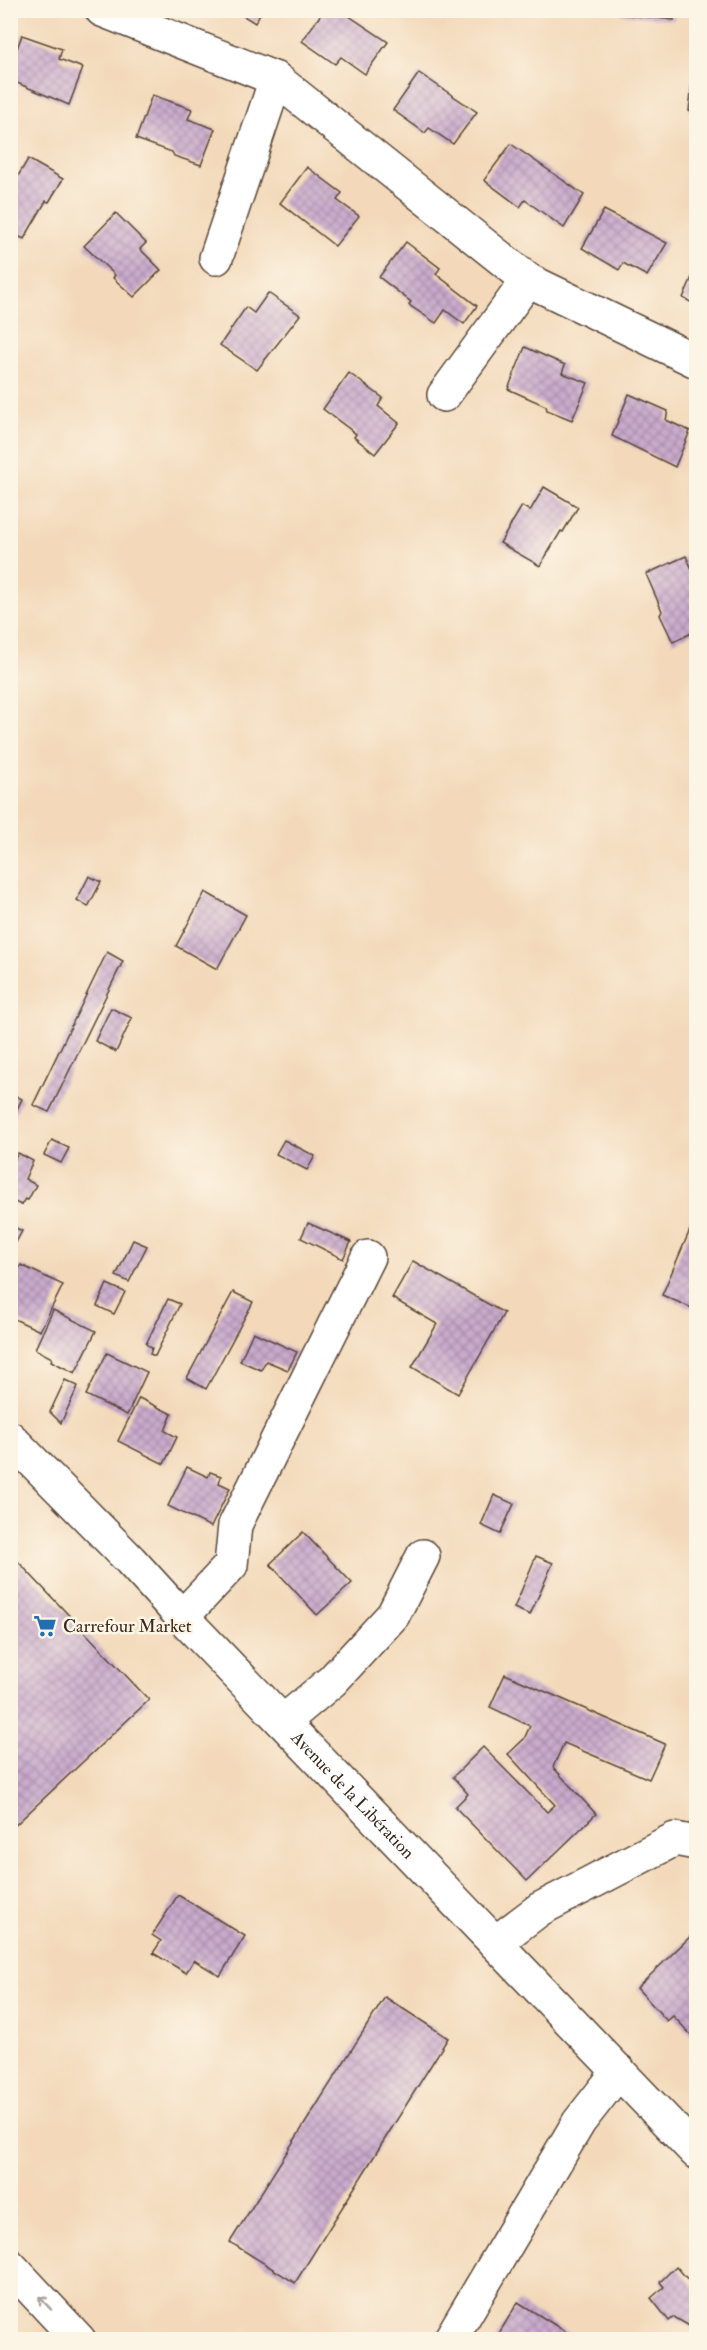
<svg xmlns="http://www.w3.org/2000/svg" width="707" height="2350" viewBox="0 0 707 2350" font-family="'IM FELL Double Pica',serif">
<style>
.building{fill:url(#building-cross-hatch)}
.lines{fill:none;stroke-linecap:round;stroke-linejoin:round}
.minor-casing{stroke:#574435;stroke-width:36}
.major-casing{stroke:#574435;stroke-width:36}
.minor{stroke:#fff;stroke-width:33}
.major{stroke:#fff;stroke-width:33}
.oneway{stroke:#a79f9a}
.labels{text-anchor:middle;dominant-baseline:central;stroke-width:5;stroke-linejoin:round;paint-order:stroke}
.poi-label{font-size:18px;fill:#3b2a1e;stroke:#fcf5e5;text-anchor:start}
.street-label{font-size:18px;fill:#3b2a1e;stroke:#fcf5e5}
</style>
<defs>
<pattern id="building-cross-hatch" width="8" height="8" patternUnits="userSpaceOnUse" patternTransform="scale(1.5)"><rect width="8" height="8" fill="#caaacd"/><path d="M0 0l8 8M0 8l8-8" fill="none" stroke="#a58ba6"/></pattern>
</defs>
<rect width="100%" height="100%" fill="#fcf5e5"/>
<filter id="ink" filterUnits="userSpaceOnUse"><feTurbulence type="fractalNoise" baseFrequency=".0167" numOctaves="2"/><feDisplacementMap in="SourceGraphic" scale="12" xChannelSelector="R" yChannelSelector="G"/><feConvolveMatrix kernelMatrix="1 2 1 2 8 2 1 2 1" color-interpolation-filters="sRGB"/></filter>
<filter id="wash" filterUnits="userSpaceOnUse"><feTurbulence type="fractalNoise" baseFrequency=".008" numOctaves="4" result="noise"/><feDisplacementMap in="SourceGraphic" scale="24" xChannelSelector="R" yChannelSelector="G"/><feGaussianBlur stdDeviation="1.35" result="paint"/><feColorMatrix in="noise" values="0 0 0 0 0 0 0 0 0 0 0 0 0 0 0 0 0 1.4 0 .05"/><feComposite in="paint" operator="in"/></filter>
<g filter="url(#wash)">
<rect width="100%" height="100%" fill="#f3d9ba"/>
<g id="blocks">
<g class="building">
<path d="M234 10H262L255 23Z"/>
<path d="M324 10H340L388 42 365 74 341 57 335 64 302 41Z"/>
<path d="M621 10H675L674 20 621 14Z"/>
<path d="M22 35 62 49 59 59 83 68 69 105 10 80V67Z"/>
<path d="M695 54 696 55V112L689 111Z"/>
<path d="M419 73 477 112 453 144 429 128 425 133 393 110Z"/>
<path d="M152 95 192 109 188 119 215 129 201 165 174 156 172 152 136 139Z"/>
<path d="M511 144 584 195 564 228 525 200 520 207 484 180Z"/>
<path d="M28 159 63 179 49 202 46 201 24 239 10 232V181L14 183Z"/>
<path d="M307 167 342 193 337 200 359 216 335 246 280 203Z"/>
<path d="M604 210 667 243 647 276 623 263 619 270 582 248Z"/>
<path d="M116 213 146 243 140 249 161 270 134 297 113 278 115 275 84 246Z"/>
<path d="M406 242 440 268 436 274 477 306 464 324 445 310 436 323 409 305 411 302 379 277Z"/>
<path d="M696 268V305L683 298Z"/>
<path d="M268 293 300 315 257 370 220 345 246 307 254 313Z"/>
<path d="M525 347 565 365 562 373 588 383 572 420 547 410 546 406 508 389Z"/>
<path d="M349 373 383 398 378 406 399 423 375 454 354 437 356 434 323 409Z"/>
<path d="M629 394 668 411 666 420 690 431 675 467 612 436Z"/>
<path d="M544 487 578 507 563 532 561 531 540 566 500 543 522 506 530 511Z"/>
<path d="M686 556 696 578V631L673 642 660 615 662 611 646 574Z"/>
<path d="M89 876 101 882 88 907 77 900Z"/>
<path d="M205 892 246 915 217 969 176 946Z"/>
<path d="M107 952 123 961 49 1112 33 1105Z"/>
<path d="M111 1008 132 1018 116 1052 95 1041Z"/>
<path d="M10 1093 22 1099 10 1124Z"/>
<path d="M52 1140 69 1148 61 1163 44 1155Z"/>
<path d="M284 1140 315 1156 307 1170 276 1154Z"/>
<path d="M18 1153 33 1161 25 1179 36 1185 28 1200 25 1199 21 1205 13 1201 10 1208V1169Z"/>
<path d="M696 1216V1303L694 1309 662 1295Z"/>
<path d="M308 1223 351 1242 343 1259 301 1238Z"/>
<path d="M10 1225 22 1231 10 1254Z"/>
<path d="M133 1240 147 1246 129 1282 116 1276Z"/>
<path d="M413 1261 504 1313 458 1394 412 1367 437 1324 392 1298Z"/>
<path d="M21 1265 63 1285 40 1331 10 1317V1286Z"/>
<path d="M107 1284 125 1292 114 1314 97 1306Z"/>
<path d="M233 1292 253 1302 206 1389 187 1378Z"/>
<path d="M168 1299 180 1304 155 1356 150 1354 152 1348 146 1344Z"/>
<path d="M53 1310 96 1331 75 1373 51 1361 52 1358 35 1349Z"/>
<path d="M253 1332 297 1352 288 1370 266 1361 261 1370 240 1361Z"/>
<path d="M107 1353 147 1372 127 1415 86 1395Z"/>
<path d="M65 1380 78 1386 61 1423 50 1412Z"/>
<path d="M139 1398 172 1414 165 1431 177 1437 164 1464 118 1441Z"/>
<path d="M187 1467 208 1477 210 1472 221 1476 219 1483 230 1488 211 1527 168 1506Z"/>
<path d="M494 1495 514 1504 500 1534 481 1525Z"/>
<path d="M303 1532 352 1583 317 1615 270 1564Z"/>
<path d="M10 1553 149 1700 10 1830Z"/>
<path d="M536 1556 553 1563 530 1615 514 1608Z"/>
<path d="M505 1674 665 1744 649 1779 564 1743 553 1767 596 1814 527 1881 455 1807 468 1794 453 1777 483 1747 547 1812 555 1805 508 1754 524 1739 530 1726 490 1707Z"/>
<path d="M178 1895 245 1936 220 1976 194 1960 186 1973 153 1953 161 1941 152 1935Z"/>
<path d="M696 1931V2040L673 2016 667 2021 637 1988Z"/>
<path d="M385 1997 448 2038 295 2283 230 2242Z"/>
<path d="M676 2266 696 2289V2330L674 2317 669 2321 651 2298 664 2287 660 2282Z"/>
<path d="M518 2302 579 2340H495Z"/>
</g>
</g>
</g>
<g filter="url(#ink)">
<use href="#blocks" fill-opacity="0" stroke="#574435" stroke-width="1.5"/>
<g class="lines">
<g class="minor-casing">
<g id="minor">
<path d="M102 10 276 79 528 280 696 361"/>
<path d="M216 258 276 79"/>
<path d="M444 395 528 280"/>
<path id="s1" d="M10 1438 130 1560 182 1617 696 2152"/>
<path d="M182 1617 231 1565 235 1525 368 1257"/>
<path d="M283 1722 332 1681 393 1615 423 1556"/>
<path d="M495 1943 540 1909 675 1839 696 1843"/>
<path d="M450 2340 579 2122 619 2071"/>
</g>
</g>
<g class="major-casing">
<path id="major" d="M10 2266 79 2340"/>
</g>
<use href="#minor" class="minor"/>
<use href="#major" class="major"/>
</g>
<defs><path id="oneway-shaft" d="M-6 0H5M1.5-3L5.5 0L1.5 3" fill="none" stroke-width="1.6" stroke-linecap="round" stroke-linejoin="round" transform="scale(1.5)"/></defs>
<use class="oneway" href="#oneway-shaft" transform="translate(45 2303) rotate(-133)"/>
</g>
<defs>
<g id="supermarket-bare" transform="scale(1.8)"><path d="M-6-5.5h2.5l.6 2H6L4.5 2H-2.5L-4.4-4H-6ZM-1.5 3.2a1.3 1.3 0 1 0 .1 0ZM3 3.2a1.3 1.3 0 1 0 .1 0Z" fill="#1f6fb2" stroke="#fcf5e5" stroke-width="2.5" paint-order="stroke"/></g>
</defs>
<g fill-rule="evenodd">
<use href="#supermarket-bare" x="45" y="1626"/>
</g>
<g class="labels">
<g class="poi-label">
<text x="63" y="1626">Carrefour Market</text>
</g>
<g class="street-label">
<text stroke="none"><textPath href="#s1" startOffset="495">Avenue de la Libération</textPath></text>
</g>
</g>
<rect width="707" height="2350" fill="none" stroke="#fcf5e5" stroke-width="36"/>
</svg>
